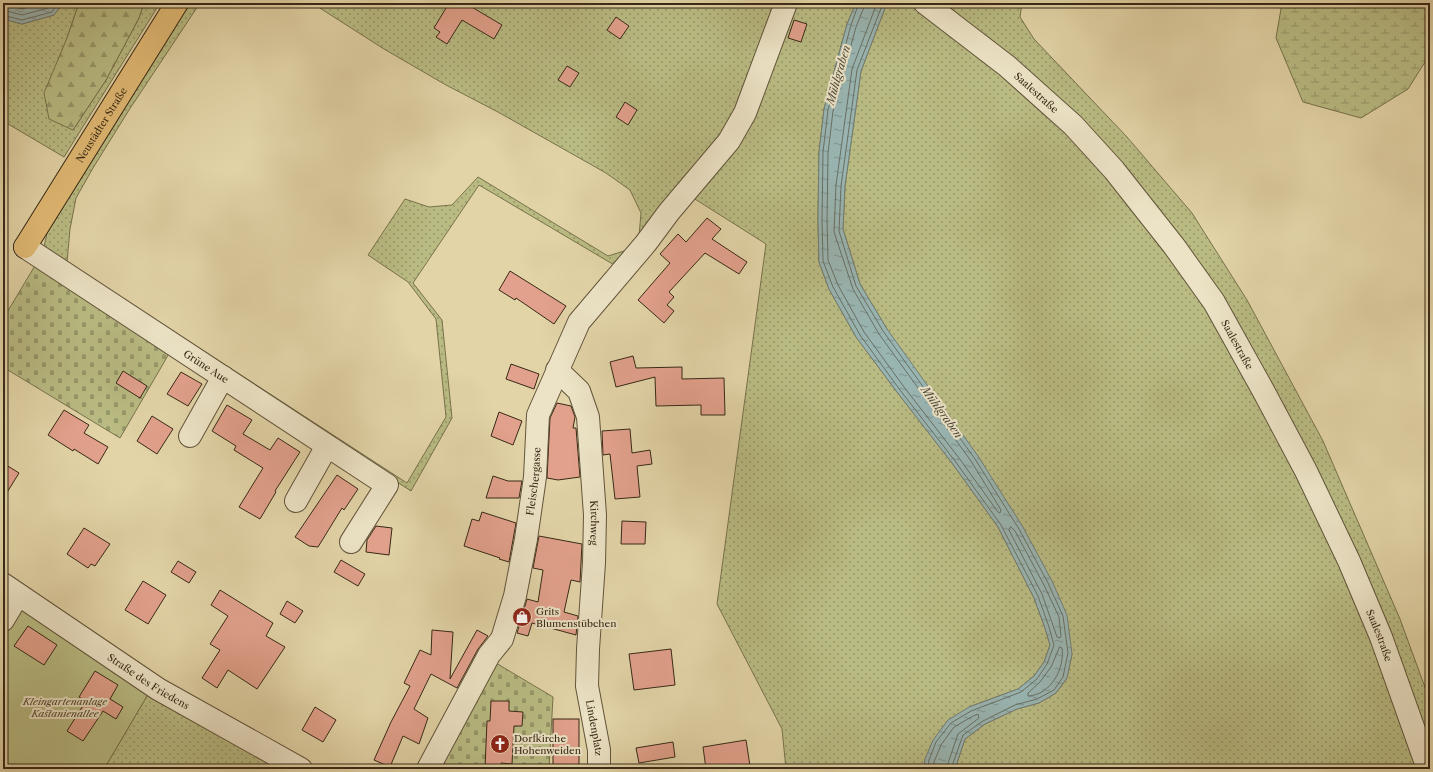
<svg xmlns="http://www.w3.org/2000/svg" width="1433" height="772" viewBox="0 0 1433 772" font-family="'Libre Caslon Text',serif">
<style>
.grass{fill:url(#grass-dots);stroke:#78724c}
.forest{fill:url(#forest-firs);stroke:#78724c}
.wetland{fill:url(#wetland-marsh);stroke:#78724c}
.cemetery{fill:url(#cemetery-stones);stroke:#78724c}
.garden{fill:#b9bb83;stroke:#78724c}
.water{fill:url(#water-ripples);stroke:#727d74}
.lines{fill:none;stroke-linecap:round;stroke-linejoin:round}
.shore{stroke:#686f64;stroke-width:1}
.building{fill:#e2a18c;stroke:#372916}
.minor-casing{stroke:#62543a;stroke-width:24}
.major-casing{stroke:#372916;stroke-width:24}
.minor{stroke:#ece3c6;stroke-width:22}
.major{stroke:#e1ba74;stroke-width:22}
.labels{text-anchor:middle;dominant-baseline:central;stroke-width:4;stroke-linejoin:round;paint-order:stroke}
.street-label{font-size:10px;fill:#372916;stroke:#ece3c6}
.poi-label{font-size:10px;fill:#372916;stroke:#ece3c6;text-anchor:start}
.park-label{font-size:10px;font-style:italic;fill:#51462c;stroke:#ece3c6}
.water-label{font-size:11px;font-style:italic;fill:#504c3d;stroke:#ece3c6}
</style>
<defs>
<pattern id="grass-dots" width="8" height="8" patternUnits="userSpaceOnUse"><rect width="8" height="8" fill="#b9bb83"/><path d="M2 2h.1M6 6h.1" fill="none" stroke="#97986a" stroke-width="1.8" stroke-linecap="round"/></pattern>
<pattern id="forest-firs" width="22" height="20" patternUnits="userSpaceOnUse"><rect width="22" height="20" fill="#b9bb83"/><path d="M5 1l3.5 6h-7zM16 11l3.5 6h-7z" fill="#97986a"/></pattern>
<pattern id="wetland-marsh" width="20" height="14" patternUnits="userSpaceOnUse"><rect width="20" height="14" fill="#b9bb83"/><path d="M1 5h8M5 5V1M11 12h8M15 12V8" fill="none" stroke="#97986a"/></pattern>
<pattern id="cemetery-stones" width="16" height="16" patternUnits="userSpaceOnUse"><rect width="16" height="16" fill="#b9bb83"/><path d="M2 7V4a2 2 0 0 1 4 0v3zM10 15v-3a2 2 0 0 1 4 0v3z" fill="#97986a"/></pattern>
<pattern id="water-ripples" width="26" height="14" patternUnits="userSpaceOnUse"><rect width="26" height="14" fill="#99b5b2"/><path d="M2 4q2-2 4 0t4 0M15 11q2-2 4 0t4 0" fill="none" stroke="#7e9390"/></pattern>
</defs>
<rect width="100%" height="100%" fill="#e2d4a7"/>
<filter id="stains"><feTurbulence type="fractalNoise" baseFrequency=".005" numOctaves="4"/><feColorMatrix values="0 0 0 0 .2 0 0 0 0 .09 0 0 0 0 .02 0 0 0 .5 -.17"/></filter>
<radialGradient id="worn" r=".72"><stop offset=".6" stop-color="#630" stop-opacity="0"/><stop offset="1" stop-color="#630" stop-opacity=".3"/></radialGradient>
<g class="grass">
<path d="M63 3H79L67 38 73 130 106 80 139 18 144 3H160L64 157 3 121V19L22 24 54 15Z"/>
<path d="M190 3H200L129 110 93 168 76 198 70 229 67 262 407 483 446 417 436 319 408 282 368 255 405 199 429 207 452 205 478 177 608 256 624 251 639 236 641 213 630 190 606 173 498 112 446 85 384 49 312 3H856L847 24 824 109 819 152 818 220 819 262 829 289 856 337 897 392 952 463 998 527 1034 598 1045 628 1050 645 1044 662 1034 676 1018 689 969 707 925 759 924 769H786L782 729 717 604 766 244 679 189 616 266 479 185 413 283 442 320 452 418 411 491 47 255 44 247 47 233Z"/>
<path d="M887 3H1022L1020 17 1034 39 1127 137 1192 213 1247 300 1323 441 1400 619 1430 701V769H955L965 739 985 724 1017 709 1039 703 1056 693 1067 678 1072 654 887 329 860 284 843 229 845 186 861 71Z"/>
<path d="M150 691 281 769H104Z"/>
</g>
<path class="forest" d="M79 3H144L139 18 106 80 73 130 49 119 44 93 67 38Z"/>
<path class="wetland" d="M1282 3H1430V54L1408 89 1361 118 1303 102 1276 38Z"/>
<g class="cemetery">
<path d="M36 264 170 352 120 438 3 367V319Z"/>
<path d="M496 663 553 697 549 769H435Z"/>
</g>
<path class="garden" d="M3 591 150 691 104 769H3Z"/>
<g class="water">
<path d="M3 3H63L54 15 22 24 3 19Z"/>
<path d="M856 3H887L861 71 845 186 843 229 860 284 887 329 978 456 1023 527 1052 581 1067 615 1072 654 1067 678 1056 693 1039 703 1017 709 985 724 965 739 955 769H924L925 759 933 740 948 720 969 707 1018 689 1034 676 1044 662 1050 645 1045 628 1034 598 998 527 952 463 897 392 856 337 829 289 819 262 818 220 819 152 824 109 847 24Z"/>
</g>
<g class="lines">
<g class="shore">
<path d="M859 3 851 25 828 110 823 152 822 220 823 261 833 287 860 335 900 390 955 461 1001 525 1038 596 1049 627 1054 645 1047 664 1037 679 1021 692 971 711 951 723 936 742 929 760 928 769"/>
<path d="M864 3V7L856 27 833 111 828 153 827 220 828 260 838 285 864 332 904 387 959 458 998 512 1000 513 1001 510 971 461 879 334 853 289 834 232 836 185 852 69 877 3"/>
<path d="M883 3 857 70 841 186 839 231 856 286 883 331 975 459 1019 529 1048 583 1063 616 1068 653 1063 677 1054 690 1037 699 1015 705 983 721 963 735 951 769"/>
<path d="M3 4 22 9 43 3"/>
<path d="M3 10 22 15 48 8 52 3"/>
<path d="M3 15 22 20 52 12 58 3"/>
<path d="M1011 527 1015 531 1044 585 1059 617 1061 636 1060 638 1057 637 1042 594 1009 530Z"/>
<path d="M1060 647 1062 648C1065 668 1051 695 1028 696V693L1040 682 1051 667Z"/>
<path d="M933 769 934 762 941 745 954 727 973 716 978 714 979 718 958 734 946 769"/>
</g>
</g>
<g class="building">
<path d="M449 3H465L502 25 494 39 462 20 447 44 436 37 440 32 434 28Z"/>
<path d="M616 17 629 26 620 39 607 30Z"/>
<path d="M794 20 807 24 801 42 788 38Z"/>
<path d="M567 66 579 73 570 87 558 80Z"/>
<path d="M625 102 637 110 628 125 616 117Z"/>
<path d="M707 218 721 229 712 239 747 262 739 274 705 253 669 292 674 297 667 305 674 311 664 323 638 300 670 263 660 254 678 234 686 242Z"/>
<path d="M510 271 566 306 554 324 516 298 515 300 499 290Z"/>
<path d="M633 356 636 368 682 367V379L724 378 725 415H701V405L656 406 655 377 616 387 610 362Z"/>
<path d="M511 364 539 374 534 389 506 379Z"/>
<path d="M123 371 147 386 140 398 116 383Z"/>
<path d="M181 372 202 384 188 406 167 394Z"/>
<path d="M557 403 571 406 575 417 573 428H576L580 477 558 480 547 478 550 418Z"/>
<path d="M227 405 252 420 243 434 270 450 278 438 300 452 275 491 276 492 260 519 239 507 263 468 234 450 236 446 212 431Z"/>
<path d="M64 410 89 425 84 433 108 447 98 464 74 449 73 451 48 435Z"/>
<path d="M499 412 522 421 513 445 491 436Z"/>
<path d="M152 416 173 429 157 454 137 441Z"/>
<path d="M630 429 632 453 650 450 652 464 637 466 640 497 615 499 610 454 603 455 602 431Z"/>
<path d="M3 463 19 473 3 499Z"/>
<path d="M337 475 358 489 344 510 342 508 318 547 309 546 295 537Z"/>
<path d="M493 476 508 481H522L519 498H486Z"/>
<path d="M482 512 516 523 509 562 499 559 500 558 464 546 472 519 479 521Z"/>
<path d="M622 521 646 522 645 544H621Z"/>
<path d="M376 526 392 528 389 555 366 552 367 540Z"/>
<path d="M84 528 110 544 95 566 91 564 88 568 67 554Z"/>
<path d="M539 536 582 544 580 582 571 580 564 612 578 616 576 635 532 623 528 636 517 633 527 599 538 602 543 570 533 568Z"/>
<path d="M341 560 365 574 358 586 334 572Z"/>
<path d="M178 561 196 572 189 583 171 572Z"/>
<path d="M143 581 166 595 148 624 125 610Z"/>
<path d="M220 590 273 623 266 636 285 647 257 689 228 670 217 688 202 678 220 650 210 644 228 616 211 605Z"/>
<path d="M287 601 303 611 295 623 280 614Z"/>
<path d="M28 626 57 645 44 665 14 646Z"/>
<path d="M432 630 453 632 450 679 477 630 488 636 478 649 457 688 431 674 414 709 428 718 419 744 403 736 390 767 374 760 391 722 410 686 404 683 420 650 431 655Z"/>
<path d="M671 649 675 685 634 690 629 654Z"/>
<path d="M95 671 118 685 110 699 123 707 116 719 103 711 83 741 67 731 86 701 79 697Z"/>
<path d="M491 701H509V711L523 712 522 726H514L512 764 501 763V769H485L487 721H490Z"/>
<path d="M315 707 336 720 323 742 302 730Z"/>
<rect x="553" y="719" width="26" height="47"/>
<path d="M746 740 750 766 730 769H706L703 747Z"/>
<path d="M673 742 675 757 639 763 636 748Z"/>
</g>
<g class="lines">
<g class="minor-casing">
<g id="minor">
<path id="s1" d="M925 3 1007 66 1073 125 1114 170 1174 246 1214 302 1264 392 1306 471 1349 561 1381 637 1428 769"/>
<path id="s2" d="M25 247 387 485 351 542"/>
<path id="s3" d="M557 370 579 391 588 417 595 515 594 563 588 649 587 686 599 750V769"/>
<path d="M190 436 223 377"/>
<path d="M296 501 327 446"/>
<path id="s4" d="M3 584 158 689 301 769"/>
<path d="M3 620 18 595"/>
<path id="s5" d="M428 769 489 655 502 639 515 596 526 539 535 477 538 415 579 322 646 243 669 212 729 141 745 113 786 3"/>
</g>
</g>
<g class="major-casing">
<g id="major">
<path id="s6" d="M25 247 177 3"/>
</g>
</g>
<use href="#minor" class="minor"/>
<use href="#major" class="major"/>
</g>
<defs>
<g id="shop-disc" transform="scale(1)"><circle r="9.5" fill="#8f2418" stroke="#ece3c6"/><path d="M-5-2.5h2.3a2.7 3.5 0 0 1 5.4 0H5L5.5 6h-11ZM-1.5-2.5h3a1.5 2.3 0 0 0-3 0Z" fill="#fff"/></g>
<g id="church-disc" transform="scale(1)"><circle r="9.5" fill="#8f2418" stroke="#ece3c6"/><path d="M-1.2-6h2.4v3.5h3.3v2.4h-3.3V6h-2.4V-.1h-3.3v-2.4h3.3Z" fill="#fff"/></g>
</defs>
<g fill-rule="evenodd">
<use href="#shop-disc" x="522" y="617"/>
<use href="#church-disc" x="500" y="744"/>
</g>
<g class="labels">
<g class="street-label">
<text stroke="none"><textPath href="#s1" startOffset="143">Saalestraße</textPath></text>
<text stroke="none"><textPath href="#s6" startOffset="144">Neustädter Straße</textPath></text>
<text stroke="none"><textPath href="#s1" startOffset="467">Saalestraße</textPath></text>
<text stroke="none"><textPath href="#s2" startOffset="217">Grüne Aue</textPath></text>
<text stroke="none"><textPath href="#s5" startOffset="311">Fleischergasse</textPath></text>
<text stroke="none"><textPath href="#s3" startOffset="164">Kirchweg</textPath></text>
<text stroke="none"><textPath href="#s1" startOffset="791">Saalestraße</textPath></text>
<text stroke="none"><textPath href="#s4" startOffset="175">Straße des Friedens</textPath></text>
<text stroke="none"><textPath href="#s3" startOffset="370">Lindenplatz</textPath></text>
</g>
<g class="poi-label">
<text x="536" y="611">Grits<tspan x="536" dy="12">Blumenstübchen</tspan></text>
<text x="514" y="738">Dorfkirche<tspan x="514" dy="12">Hohenweiden</tspan></text>
</g>
<g class="park-label">
<text x="65" y="701">Kleingartenanlage<tspan x="65" dy="12">Kastanienallee</tspan></text>
</g>
<g class="water-label">
<text transform="translate(838 75) rotate(-74)">Mühlgraben</text>
<text transform="translate(942 412) rotate(54)">Mühlgraben</text>
</g>
</g>
<rect width="1433" height="772" fill="none" stroke="#e2d4a7" stroke-width="16"/>
<rect x="4" y="4" width="1425" height="764" fill="none" stroke="#372916" stroke-width="2"/>
<rect x="8" y="8" width="1417" height="756" fill="none" stroke="#372916"/>
<rect width="100%" height="100%" filter="url(#stains)"/>
<rect width="100%" height="100%" fill="url(#worn)"/>
</svg>
